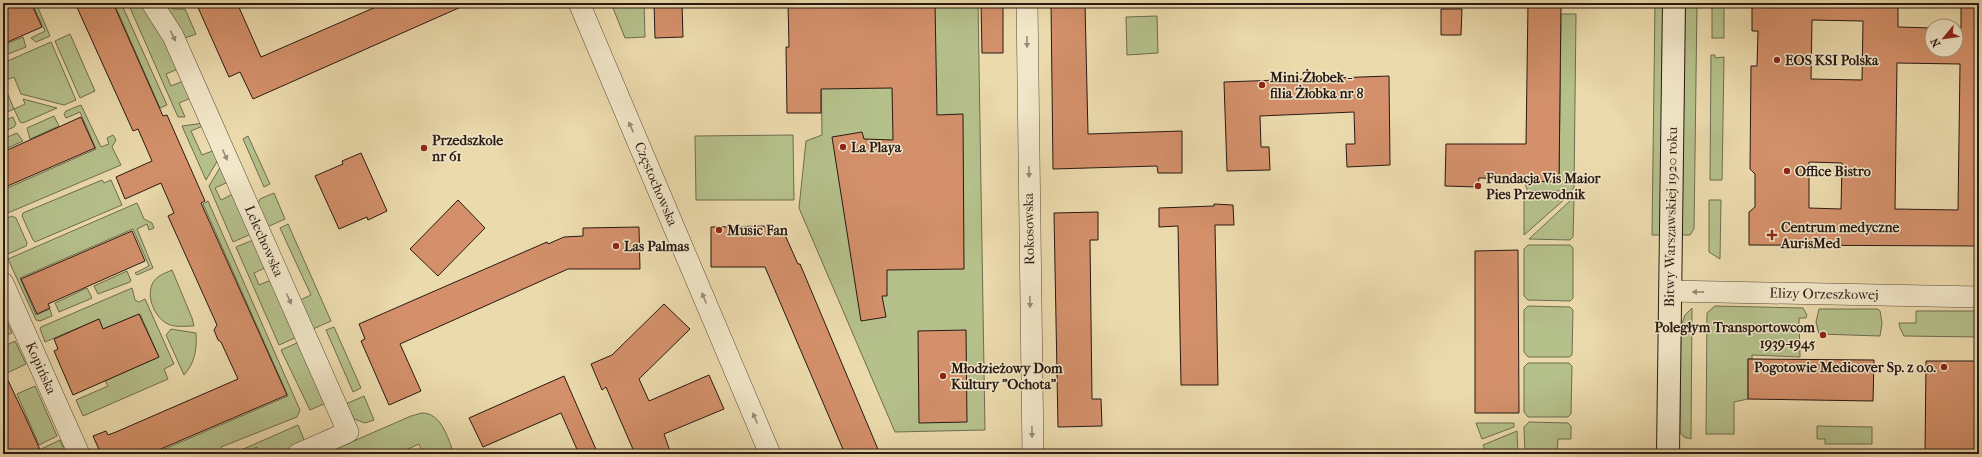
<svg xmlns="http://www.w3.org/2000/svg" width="1982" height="457" viewBox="0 0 1982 457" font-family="'IM FELL French Canon',serif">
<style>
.green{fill:#b5c08b;stroke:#6f6c4f}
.building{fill:#d3906a;stroke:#291913;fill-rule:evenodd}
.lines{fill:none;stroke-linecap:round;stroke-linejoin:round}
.street-casing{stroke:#5a4939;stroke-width:22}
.secondary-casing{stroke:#291913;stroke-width:24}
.street{stroke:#f2e7c9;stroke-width:21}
.secondary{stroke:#f2e7c9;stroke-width:22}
.oneway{fill:#988a77}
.poi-dot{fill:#8f2418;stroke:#f2e7c9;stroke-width:1.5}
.labels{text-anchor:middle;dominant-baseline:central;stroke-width:3;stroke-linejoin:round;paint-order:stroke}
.poi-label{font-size:14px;font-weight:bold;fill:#291913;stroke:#f2e7c9;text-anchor:start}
.street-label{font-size:14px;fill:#291913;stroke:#f2e7c9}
</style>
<rect width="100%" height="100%" fill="#ebdaac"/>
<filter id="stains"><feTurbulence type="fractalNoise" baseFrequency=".005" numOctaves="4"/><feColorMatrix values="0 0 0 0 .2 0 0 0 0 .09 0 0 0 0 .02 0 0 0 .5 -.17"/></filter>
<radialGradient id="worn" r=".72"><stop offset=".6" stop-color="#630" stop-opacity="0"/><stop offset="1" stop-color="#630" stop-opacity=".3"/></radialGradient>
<g class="green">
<path d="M32 3H36L50 36 36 42 31 38 45 31Z"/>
<path d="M114 3H121L167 105 160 108Z"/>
<path d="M128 3H140L157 24 178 69 166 74 171 86 183 81 191 98 179 103 185 117H178Z"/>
<path d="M164 3 174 9H185L196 34 185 38 182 37 172 15Z"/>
<path d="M611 3H644L645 37 625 38Z"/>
<path d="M820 3H978L985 430 895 432 799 208 806 141 822 135Z"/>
<path d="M1655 3H1663L1660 235H1652Z"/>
<path d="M1685 3H1697L1694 229 1690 235H1682Z"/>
<rect x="1712" y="3" width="12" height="35"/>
<path d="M1561 14H1576L1574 188 1571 191H1528L1526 187 1525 181 1559 182Z"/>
<path d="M1157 16 1158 53 1127 55 1126 17Z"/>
<path d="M70 34 95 91 80 98 55 41Z"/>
<path d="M23 37 26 47 3 56V45Z"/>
<path d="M51 42 76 100 64 105 21 94 14 77 6 80 3 79V63Z"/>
<path d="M1711 55H1715V58L1724 57 1722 180H1710Z"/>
<path d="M3 83 14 109 25 104 23 99 57 108 23 123 20 122 14 109 3 114Z"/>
<path d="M81 105 101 147 109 144 107 138 113 135 116 140 112 147 121 165 3 215V190L96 149 80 112 66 118 64 114 66 111Z"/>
<path d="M54 116 59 126 30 139 27 128Z"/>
<path d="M13 117 16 124 14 127 3 132V121Z"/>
<path d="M204 123 205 125 191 131 202 155 215 150 219 158 206 180 182 126Z"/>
<path d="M17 133 23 141 3 150V139Z"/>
<path d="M793 135 794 200H696L695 136Z"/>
<path d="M248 136 270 184 264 187 243 139Z"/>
<path d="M221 166 228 182 215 188 221 200 233 194 251 234 233 242 209 186Z"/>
<path d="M102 180 104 183 111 180 122 205 35 242 33 240 22 216 23 213Z"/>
<path d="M274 193 285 219 267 227 258 204 260 199Z"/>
<path d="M1528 197 1566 198 1524 235V201Z"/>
<path d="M1572 199 1574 200 1573 237 1570 240 1529 239Z"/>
<path d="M1709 200H1721L1720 259 1709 252Z"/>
<path d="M208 201 300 410 297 417 221 447 222 449 209 454H153L288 396 203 204Z"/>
<path d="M137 203 144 219 152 223 154 228 149 230 147 224 137 229 153 268 137 275 135 273 149 266 133 229 20 278 36 315 50 309 52 316 40 321 36 320 8 259Z"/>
<path d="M12 216 16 218 27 243 26 246 6 255 3 248V220Z"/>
<path d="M288 224 331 321 313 329 300 300 311 295 280 228Z"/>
<path d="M253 240 265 268 254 273 259 285 271 280 297 337 279 345 236 247Z"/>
<path d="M1528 245H1570L1573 248V298L1570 301 1528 300 1524 296V249Z"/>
<path d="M172 270 192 318 194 326C185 326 174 328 166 323 152 315 143 288 158 277 162 274 168 272 172 270Z"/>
<path d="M127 271 131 281 130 282 98 294 94 286Z"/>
<path d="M87 288 92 298 90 299 59 312 55 303Z"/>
<path d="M132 288 135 300 139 302 145 299 174 364 164 369 168 379 83 416 76 400 108 386 105 381 159 357 140 314 103 329 99 319 45 342 40 329 41 327Z"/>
<path d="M1528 306 1570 307 1573 310 1572 355 1569 357H1528L1524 352V310Z"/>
<path d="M1715 306 1803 308 1807 315 1806 318H1799L1800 357 1752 355V359H1748V399L1734 402V434H1706L1707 313Z"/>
<path d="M1692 308 1691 439 1684 437 1680 432 1681 326 1685 315Z"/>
<path d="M1819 309H1878L1880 311 1882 323 1880 336 1819 334 1816 322Z"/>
<path d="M1916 311H1979V337L1904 336 1900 328 1899 323H1916Z"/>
<path d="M3 314 12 333 3 337Z"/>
<path d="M334 327 361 388 353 392 326 330Z"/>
<path d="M171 329 196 333C197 349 195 363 184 375L166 335Z"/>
<path d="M15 341 26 364 7 373 3 364V347Z"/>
<path d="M299 342 326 403 310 410 281 350Z"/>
<path d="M1528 363H1569L1572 366 1571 414 1568 417H1528L1524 412V367Z"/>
<path d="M35 386 57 436 39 445 17 394Z"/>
<path d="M364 396 374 420 365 423 354 419 346 404Z"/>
<path d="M422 413C442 413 448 439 454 454H423L419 444 397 454H324L411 416Z"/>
<path d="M1529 422 1568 423 1571 426V439H1558L1557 454H1525L1524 427Z"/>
<path d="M1476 423H1514V427L1482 439Z"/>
<path d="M298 425 305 442 276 454H260L257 447 242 454H232Z"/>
<path d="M1817 426 1872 427V444H1825V439H1817Z"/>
<path d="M1517 431 1518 454H1487L1483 445Z"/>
<path d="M60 440 66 454H44L41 449Z"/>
</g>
<g class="building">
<path d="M13 3H31L42 27 3 44V7Z"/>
<path d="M75 3H113L163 116 167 115 205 201 201 203 287 395 149 454H101L93 436 106 431 108 435 116 432 238 379 221 342 218 340 214 330 217 325 168 216 174 213 161 183 125 199 116 177 152 161 138 129 133 131Z"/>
<path d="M196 3H237L261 57 385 3H470L253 99 240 72 229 77Z"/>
<path d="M654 3H682L683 37 655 38Z"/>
<path d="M788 3H935L937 115 963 114 964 269 887 270V296H882L886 317 861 321 832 137 862 132 864 139 893 140 892 88 821 89V113H787L786 47H789Z"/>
<path d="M981 3H1003V53H982Z"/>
<path d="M1051 3H1085L1088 134 1182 131V173H1158L1157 166 1053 169Z"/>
<path d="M1528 3H1561L1559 182 1524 181V179L1479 178 1478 187 1445 186 1446 144H1526Z"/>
<path d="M1752 3H1898V27L1932 28V50H1956V28H1961V3H1979V246L1749 245V212L1755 207V174L1750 169 1751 66H1757L1758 31H1752ZM1812 20 1863 21 1862 80 1811 79ZM1897 63 1960 64 1958 210 1895 209ZM1809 162 1842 163 1841 209 1809 208Z"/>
<path d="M1441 9H1462L1461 35H1441Z"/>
<path d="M1389 76 1390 165 1347 167 1346 144H1355L1354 112 1260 116 1261 147H1269L1270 170 1227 171 1224 82Z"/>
<path d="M81 117 95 148 3 188V152Z"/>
<path d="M361 153 387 211 368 220 367 217 339 229 315 176 343 164 342 161Z"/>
<path d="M458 200 485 228 438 276 410 249Z"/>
<path d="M1214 204 1233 205 1234 225H1215L1218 385H1181L1178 226 1159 227V208L1214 206Z"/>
<path d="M1098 212V240H1090L1092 399H1101L1102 426 1058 427 1054 213Z"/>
<path d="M768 226V235H785L798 264H800L880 454H845L765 267H711V227Z"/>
<path d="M639 227 640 269H568L400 344 421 391 389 405 361 341 365 339 359 324 547 242 548 244 564 237 583 236V228Z"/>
<path d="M132 231 145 261 48 304 50 308 37 314 21 279Z"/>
<path d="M1518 250 1519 413H1475V251Z"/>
<path d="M664 304 690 329 639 379 649 401 709 375 724 409 664 434 671 454H635L606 387 602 390 591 364 612 355Z"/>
<path d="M139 314 159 357 73 395 54 351 58 349 54 339 99 319 103 329Z"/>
<path d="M966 330 967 422 919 423 918 331Z"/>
<path d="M1748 359 1874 360 1873 401 1748 399Z"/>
<path d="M1926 361H1979V454H1925Z"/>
<path d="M3 370 24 414 42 454H3Z"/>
<path d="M564 376 598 454H579L561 413 483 447 469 418Z"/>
</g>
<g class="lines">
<g class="street-casing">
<g id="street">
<path d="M152 3 173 36 348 432 298 454"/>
<path d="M579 3 770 454"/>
<path d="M1027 3 1033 454"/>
<path d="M3 283 79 454"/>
<path d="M1670 291 1979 297"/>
</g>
</g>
<g class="secondary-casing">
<path id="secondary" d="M1668 454 1674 3"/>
</g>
<use href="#street" class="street"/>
<use href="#secondary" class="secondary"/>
</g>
<defs><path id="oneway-solid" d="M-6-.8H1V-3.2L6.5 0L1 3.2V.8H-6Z"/></defs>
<g class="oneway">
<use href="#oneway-solid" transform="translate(173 36) rotate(64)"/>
<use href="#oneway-solid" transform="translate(1027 42) rotate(89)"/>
<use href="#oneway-solid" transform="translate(631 127) rotate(-113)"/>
<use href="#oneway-solid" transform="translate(225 155) rotate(66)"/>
<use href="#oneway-solid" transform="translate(1029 172) rotate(89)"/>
<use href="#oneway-solid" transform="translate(1698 292) rotate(-179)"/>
<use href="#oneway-solid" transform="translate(704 298) rotate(-113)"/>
<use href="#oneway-solid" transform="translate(289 299) rotate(66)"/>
<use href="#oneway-solid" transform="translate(1030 302) rotate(89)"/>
<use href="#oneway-solid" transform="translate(755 418) rotate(-113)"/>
<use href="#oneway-solid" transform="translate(1032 432) rotate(89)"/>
</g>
<g class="poi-dot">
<circle cx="1777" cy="60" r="4"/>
<circle cx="1262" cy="85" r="4"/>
<circle cx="843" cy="147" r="4"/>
<circle cx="424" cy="148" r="4"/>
<circle cx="1787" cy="171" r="4"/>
<circle cx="1478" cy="186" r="4"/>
<circle cx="719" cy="230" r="4"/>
<path d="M1770 229h4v4h4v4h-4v4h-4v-4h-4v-4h4z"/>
<circle cx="616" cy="246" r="4"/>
<circle cx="1823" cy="335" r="4"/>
<circle cx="1944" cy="367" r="4"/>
<circle cx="943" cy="376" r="4"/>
</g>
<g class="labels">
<g class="poi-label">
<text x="1785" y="60">EOS KSI Polska</text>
<text x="1270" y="77">Mini Żłobek -<tspan x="1270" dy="16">filia Żłobka nr 8</tspan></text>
<text x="432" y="140">Przedszkole<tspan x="432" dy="16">nr 61</tspan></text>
<text x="851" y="147">La Playa</text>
<text x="1795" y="171">Office Bistro</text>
<text x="1486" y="178">Fundacja Vis Maior<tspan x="1486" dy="16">Pies Przewodnik</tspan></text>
<text x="1781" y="227">Centrum medyczne<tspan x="1781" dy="16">AurisMed</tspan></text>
<text x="727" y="230">Music Fan</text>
<text x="624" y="246">Las Palmas</text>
<text x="1815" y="327" text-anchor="end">Poległym Transportowcom<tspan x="1815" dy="16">1939-1945</tspan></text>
<text x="1936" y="367" text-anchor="end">Pogotowie Medicover Sp. z o.o.</text>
<text x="951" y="368">Młodzieżowy Dom<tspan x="951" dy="16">Kultury "Ochota"</tspan></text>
</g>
<g class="street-label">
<text transform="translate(656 184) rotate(67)">Częstochowska</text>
<text transform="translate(1671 217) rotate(-89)">Bitwy Warszawskiej 1920 roku</text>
<text transform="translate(1029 229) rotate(-91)">Rokosowska</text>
<text transform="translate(264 241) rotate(66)">Lelechowska</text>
<text transform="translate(1824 294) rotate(1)">Elizy Orzeszkowej</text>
<text transform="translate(41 368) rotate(66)">Kopińska</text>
</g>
</g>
<rect width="1982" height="457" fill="none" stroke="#ebdaac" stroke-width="16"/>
<rect x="4" y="4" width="1974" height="449" fill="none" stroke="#291913" stroke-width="2"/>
<rect x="8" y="8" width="1966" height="441" fill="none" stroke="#291913"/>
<g transform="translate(1944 38) rotate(241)"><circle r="19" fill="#f2e7c9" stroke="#a29580"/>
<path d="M0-3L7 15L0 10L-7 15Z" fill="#8f2418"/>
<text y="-6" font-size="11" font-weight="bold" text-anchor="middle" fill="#291913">N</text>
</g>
<rect width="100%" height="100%" filter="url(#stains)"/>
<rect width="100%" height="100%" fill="url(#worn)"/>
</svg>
